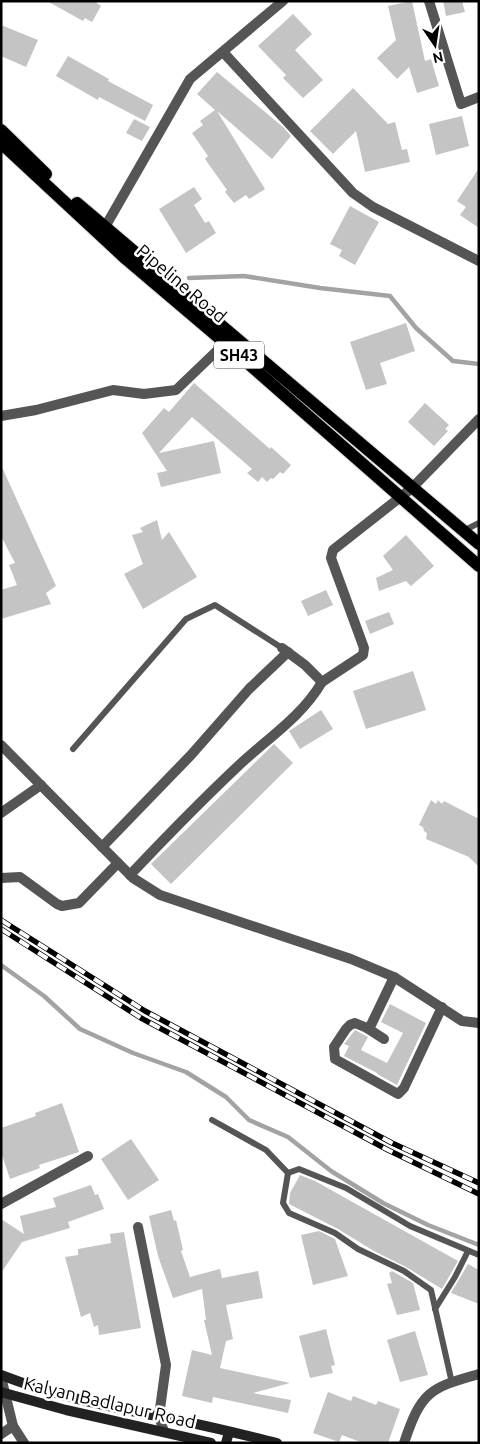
<svg xmlns="http://www.w3.org/2000/svg" width="480" height="1444" viewBox="0 0 480 1444" font-family="Ubuntu,sans-serif">
<style>
.lines{fill:none;stroke-linecap:round;stroke-linejoin:round}
.stream{stroke:#a3a3a3;stroke-width:4.5}
.building{fill:#c4c4c4}
.primary-casing{stroke:#dbdbdb;stroke-width:14}
.service{stroke:#555;stroke-width:6}
.minor{stroke:#555;stroke-width:10}
.secondary{stroke:#222;stroke-width:10}
.primary{stroke:#000;stroke-width:12}
.rail-casing{stroke:#000;stroke-width:5.5}
.rail{stroke:#fff;stroke-width:4;stroke-dasharray:11;stroke-linecap:butt}
.labels{text-anchor:middle;dominant-baseline:central;stroke-width:5;stroke-linejoin:round;paint-order:stroke}
.shield{fill:#fff;stroke:#4c4c4c;stroke-width:1}
.shield-label{font-size:16px;font-weight:bold;fill:#000}
.street-label{font-size:18px;fill:#000;stroke:#fff}
</style>
<rect width="100%" height="100%" fill="#fff"/>
<g class="lines">
<g class="stream">
<path d="M189 278 244 276 320 288 390 296 416 328 453 361 479 364"/>
<path d="M1 965 44 996 80 1029 133 1053 186 1072 226 1097 249 1120 288 1137 331 1171 383 1203 428 1225 479 1245"/>
</g>
</g>
<g class="building">
<path d="M47 1H94L101 6 92 22 85 18 83 21Z"/>
<path d="M412 1 425 61 431 59 439 86 417 93 409 67 397 79 377 58 396 40 388 6Z"/>
<path d="M443 1H462L465 12 446 16Z"/>
<path d="M293 14 312 34 295 50 323 80 303 98 283 78 286 75 258 46Z"/>
<path d="M1 25 38 40 26 67 1 56Z"/>
<path d="M68 56 109 79 108 81 153 105 145 121 99 97 98 100 56 76Z"/>
<path d="M217 72 283 127 291 136 272 159 217 111 265 189 249 199 246 195 234 203 225 192 227 190 205 159 208 156 192 133 203 125 200 121 215 110 197 94Z"/>
<path d="M353 88 388 124 395 122 402 150 407 149 410 162 365 172 356 131 333 154 310 131Z"/>
<path d="M462 116 469 146 436 155 429 124Z"/>
<path d="M134 119 150 127 142 141 126 133Z"/>
<path d="M479 168V228L460 215 466 207 457 201Z"/>
<path d="M194 187 202 199 194 205 205 223 209 221 216 233 186 253 159 209Z"/>
<path d="M350 206 379 222 355 265 339 256 342 250 330 244Z"/>
<path d="M406 323 415 351 380 363 387 384 366 390 350 342Z"/>
<path d="M194 383 270 449 271 447 291 465 283 474 280 472 273 479 271 478 267 482 262 477 258 482 247 473 252 469 192 417 159 453 214 441 221 473 161 487 157 473 167 471 142 433 164 408 169 412Z"/>
<path d="M425 403 449 425 445 429 448 431 434 446 408 422Z"/>
<path d="M1 465 56 586 46 593 51 604 1 619V590L17 585 9 565 15 563 1 536Z"/>
<path d="M157 520 162 540 169 532 197 577 143 609 124 574 143 564 132 535 143 532 140 528Z"/>
<path d="M406 535 434 566 411 586 406 581 379 591 376 578 393 570 383 556Z"/>
<path d="M326 590 333 605 308 616 301 601Z"/>
<path d="M389 612 394 624 370 634 365 621Z"/>
<path d="M413 671 426 710 366 729 353 691Z"/>
<path d="M321 710 333 729 300 749 289 731Z"/>
<path d="M274 744 293 763 171 884 151 864Z"/>
<path d="M431 800 436 804 438 800 442 804 444 801 479 819V867L469 857 426 839 427 833 424 831 423 827 419 825Z"/>
<path d="M390 1004 426 1023 397 1085 377 1074V1073L344 1056 349 1046 344 1044 355 1030 368 1037 361 1050 387 1063 403 1033 381 1022Z"/>
<path d="M62 1103 79 1152 39 1165 40 1168 10 1179 1 1152V1128L36 1116 35 1113Z"/>
<path d="M131 1139 159 1180 128 1200 101 1159Z"/>
<path d="M300 1175 315 1181 458 1261 442 1289 406 1267 374 1251 338 1229 289 1204 290 1193Z"/>
<path d="M91 1185 95 1195 98 1194 104 1209 68 1222 70 1228 22 1242 1 1273V1219L24 1234 20 1216 56 1207 53 1198Z"/>
<path d="M171 1210 174 1221 176 1220 183 1250 181 1251 190 1277 220 1269 222 1278 258 1271 263 1298 226 1305 233 1339 226 1341 220 1368 290 1383 253 1393 291 1400 288 1413 213 1397 212 1403 182 1396 192 1350 212 1355 204 1320H206L202 1289 173 1298 158 1256 149 1216Z"/>
<path d="M319 1231 335 1239 348 1276 313 1285 301 1235Z"/>
<path d="M124 1232 141 1328 99 1335 98 1325 94 1327 90 1313 81 1317 65 1257 78 1255V1249L111 1243 110 1234Z"/>
<path d="M468 1264 479 1270V1304L451 1293Z"/>
<path d="M392 1271 413 1283 420 1310 397 1315 387 1284 392 1283 389 1273Z"/>
<path d="M326 1329 335 1365 331 1366 333 1373 310 1378 299 1336Z"/>
<path d="M415 1331 428 1375 400 1382 387 1340Z"/>
<path d="M328 1392 351 1401 353 1396 376 1405 378 1401 400 1409 388 1443H363L342 1435 339 1442 313 1433Z"/>
</g>
<g class="lines">
<g class="primary-casing">
<g id="primary">
<path d="M1 130 46 174"/>
<path d="M1 143 126 259 225 343 479 566"/>
<path d="M77 203 479 544"/>
</g>
</g>
<g class="service">
<path d="M463 531 479 523"/>
<path d="M73 749 186 619 215 605 282 648"/>
<path d="M212 1120 266 1150 288 1173 283 1203 289 1213 335 1233 358 1249 404 1271 431 1290 452 1383"/>
<path d="M288 1173 299 1169 346 1188 410 1226 479 1255"/>
<path d="M435 1309 455 1277 468 1251"/>
</g>
<g class="minor">
<path d="M429 1 461 104 479 97"/>
<path d="M223 52 353 193 373 207 479 261"/>
<path d="M105 227 190 79 283 1"/>
<path d="M1 416 36 410 113 390 144 394 176 390 225 343"/>
<path d="M282 648 305 665 322 682 363 655 364 648 331 558 333 550 412 488 479 419"/>
<path d="M1 745 133 878 160 895 351 959 394 977 462 1021 479 1023"/>
<path d="M1 813 41 785"/>
<path d="M102 847 191 755 249 689 288 652"/>
<path d="M130 875C164 839 199 803 236 768 265 740 301 718 322 682"/>
<path d="M1 878 20 877 57 904 62 906 79 903 118 863"/>
<path d="M394 977 371 1025 367 1028 355 1023 350 1025 346 1029 334 1047 335 1059 398 1094 404 1088 442 1007"/>
<path d="M367 1028 384 1039"/>
<path d="M1 1204 88 1156"/>
<path d="M138 1227 166 1365 159 1416 164 1432"/>
<path d="M1 1377 13 1426 24 1443"/>
<path d="M1 1434 13 1426"/>
<path d="M404 1443C421 1393 428 1388 479 1374"/>
</g>
<g class="secondary">
<path d="M1 1375C57 1397 117 1408 176 1420 210 1426 243 1435 277 1443"/>
<path d="M1 1392 66 1410 211 1443"/>
<path d="M226 1443 229 1432"/>
</g>
<use href="#primary" class="primary"/>
<g class="rail-casing">
<g id="rail">
<path d="M1 920 145 1011 392 1143 479 1183"/>
<path d="M1 929 141 1018 388 1150 479 1194"/>
</g>
</g>
<use href="#rail" class="rail"/>
</g>
<g class="labels">
<rect class="shield" x="214" y="341.5" width="50" height="27" rx="4"/>
<g class="shield-label">
<text x="239" y="355">SH43</text>
</g>
<g class="street-label">
<text transform="translate(182 283) rotate(40)">Pipeline Road</text>
<text transform="translate(110 1402) rotate(13)">Kalyan Badlapur Road</text>
</g>
</g>
<rect width="480" height="1444" fill="none" stroke="#000000" stroke-width="5"/>
<g transform="translate(435 45) rotate(167)" stroke="#ffffff" stroke-width="4" paint-order="stroke">
<path d="M0-4L9 19L0 12L-9 19Z" fill="#000000"/>
<text y="-8" font-size="14" font-weight="bold" text-anchor="middle" fill="#000000">N</text>
</g>
</svg>
